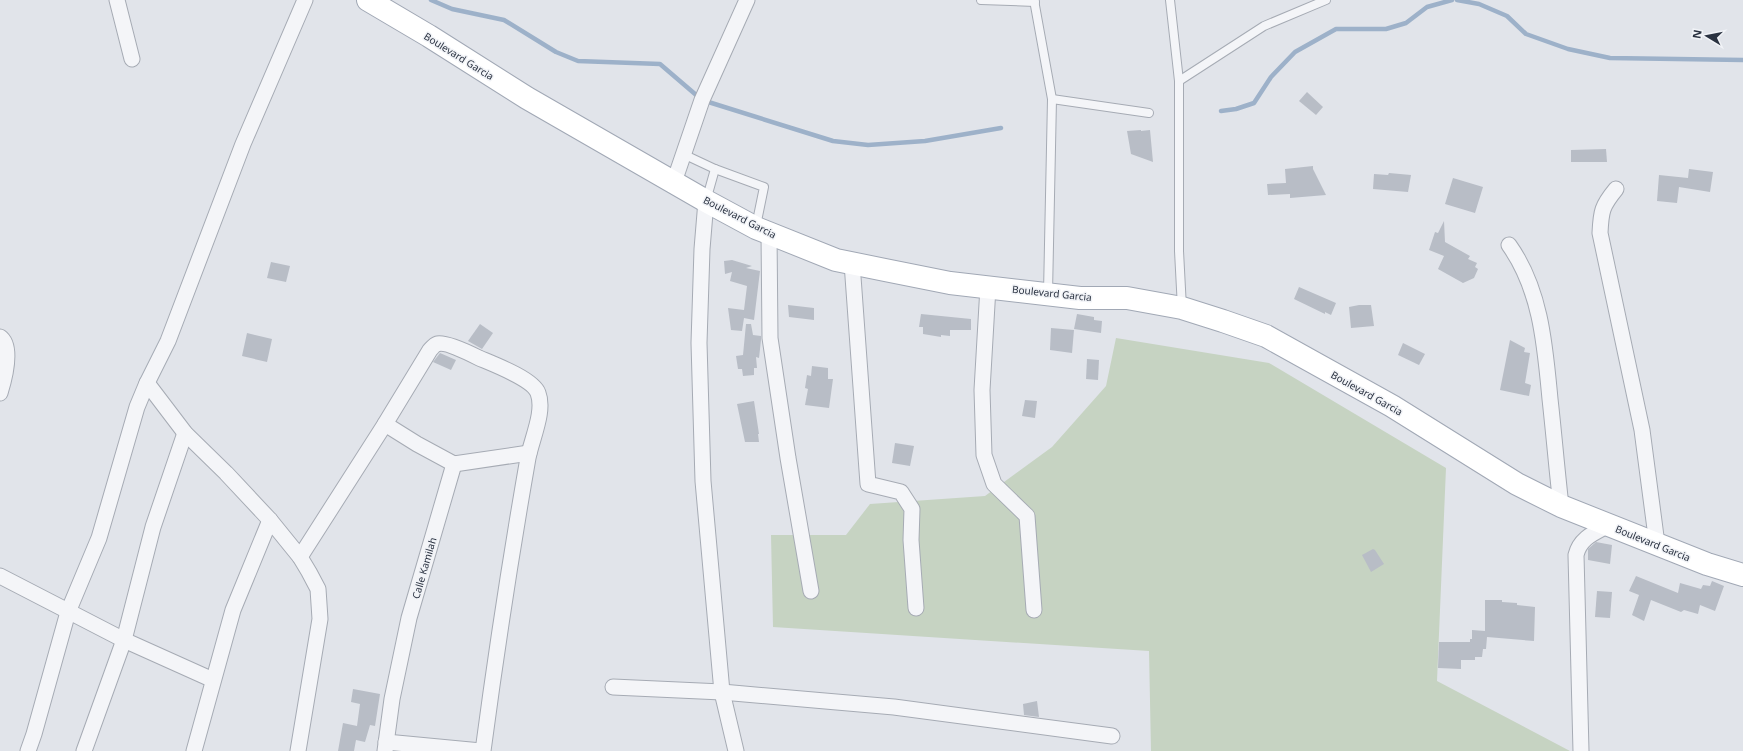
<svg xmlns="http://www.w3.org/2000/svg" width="1743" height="751" viewBox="0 0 1743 751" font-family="'Noto Sans',sans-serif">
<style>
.green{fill:#c6d3c2}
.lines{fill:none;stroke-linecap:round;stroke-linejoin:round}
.stream{stroke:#9db1c9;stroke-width:4.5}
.building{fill:#b8bdc6}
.lane-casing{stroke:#a6abb4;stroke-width:10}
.street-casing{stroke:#a6abb4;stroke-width:17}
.primary-casing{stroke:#a1a8b5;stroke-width:24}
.lane{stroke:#f4f5f8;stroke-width:8}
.street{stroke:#f4f5f8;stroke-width:15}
.primary{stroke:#fff;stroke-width:22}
.labels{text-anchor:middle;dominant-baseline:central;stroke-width:3;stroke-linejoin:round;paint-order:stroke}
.street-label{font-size:10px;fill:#2a3241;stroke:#f1f3f7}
</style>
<rect width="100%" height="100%" fill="#e1e4ea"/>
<path class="green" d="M1116 338 1269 363 1446 468 1437 681 1570 751H1151L1149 651 773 627 771 535H846L870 504 985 496 1052 447 1106 386Z"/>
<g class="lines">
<g class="stream">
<path d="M431 0 452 9 504 20 556 52 578 61 660 64 702 100 833 141 868 145 925 141 1001 128"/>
<path d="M1457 0 1479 4 1507 16 1526 34 1568 49 1610 58 1743 60"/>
<path d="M1221 111 1236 109 1254 103 1271 77 1295 52 1336 29H1386L1406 23 1427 7 1452 0"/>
</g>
</g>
<g class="building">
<path d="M1307 92 1323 107 1316 115 1299 101Z"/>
<path d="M1141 130V131L1150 130 1153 162 1131 154 1127 131Z"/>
<path d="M1606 149 1607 162H1571V150Z"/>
<path d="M1313 166V169L1326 195 1290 198V194L1268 195 1267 184 1286 183 1285 169Z"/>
<path d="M1689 169 1713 172 1710 192 1679 187 1677 203 1657 201 1659 175 1688 178Z"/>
<path d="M1389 173 1411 175 1408 192 1373 189 1374 174 1388 175Z"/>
<path d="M1453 178 1483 187 1475 213 1445 204Z"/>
<path d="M1444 221 1445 242 1470 256 1468 259 1477 263 1475 267 1478 269 1474 278 1463 283 1438 269 1444 256 1429 250 1435 232 1438 233Z"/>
<path d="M732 260 752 266 746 268 760 271 754 320 744 318 742 331 731 330 728 308 744 310 747 286 730 281 732 272 725 274 724 261Z"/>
<path d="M271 262 290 266 286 282 267 278Z"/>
<path d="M1299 287 1336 303 1331 315 1325 312V314L1294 299Z"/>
<path d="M788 305 814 308V320L789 317Z"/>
<path d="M1359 305H1371L1374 326 1351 328 1349 307Z"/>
<path d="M921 314 971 319V330H950V336L941 335V337L923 334V327H919Z"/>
<path d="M1077 314 1094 317V320L1102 321 1101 333 1074 329Z"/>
<path d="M480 324 493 333 482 349 468 341Z"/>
<path d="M746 324H751L753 335 761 336V340L759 358 756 357 757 368H754V375L743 376 742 369H738L736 356 743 355Z"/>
<path d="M1051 328 1074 330 1072 353 1050 350Z"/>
<path d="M247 333 272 339 267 362 242 356Z"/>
<path d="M1510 340 1525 348 1524 352 1530 353 1525 383 1531 385 1529 396 1500 390Z"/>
<path d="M1403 343 1425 354 1419 365 1398 355Z"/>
<path d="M440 353 456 360 451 370 433 362Z"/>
<path d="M1087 359 1099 360 1098 380 1086 379Z"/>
<path d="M812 366 828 368V379H833L829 408 805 405 808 389 805 388 807 375 811 376Z"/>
<path d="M1025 400 1037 401 1035 418 1022 416Z"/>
<path d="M754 401 759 434H758L759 442H745L737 404Z"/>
<path d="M895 443 914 446 910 466 892 463Z"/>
<path d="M1596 542 1612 545 1610 564 1588 560V549Z"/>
<path d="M1373 549 1375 550 1384 564 1371 572 1362 555Z"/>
<path d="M1636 576 1678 593 1680 583 1701 589 1703 585 1710 586 1712 581 1724 586 1715 611 1700 605 1698 614 1684 610 1681 612 1651 600 1644 621 1632 615 1639 595 1629 591Z"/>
<path d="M1597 591 1612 592 1610 618 1595 617Z"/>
<path d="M1485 600H1502V602L1517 603V605L1535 607 1534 641 1487 637 1486 649H1483L1482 657H1475V660H1461V669L1438 668 1439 642H1470V639H1472V630L1485 631Z"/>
<path d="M353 689 380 694 375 726 370 725 365 742 356 740 354 751H338L343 723 357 726 360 704 351 702Z"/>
<path d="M1037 701 1039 717 1024 715 1023 704Z"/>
</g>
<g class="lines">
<g class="lane-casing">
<g id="lane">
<path d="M981 0 1035 2"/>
<path d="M1034 0 1052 99 1048 293"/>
<path d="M1170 0 1179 81"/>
<path d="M1052 99 1149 113"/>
<path d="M683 154 715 169 764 187 756 226"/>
<path d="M706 201 715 169"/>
<path d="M1182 308 1179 251V81L1264 26 1326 0"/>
</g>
</g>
<g class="street-casing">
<g id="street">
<path d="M117 0 132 59"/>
<path d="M674 182 702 100 747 0"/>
<path d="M1616 189C1602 206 1601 211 1600 233L1642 430 1657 544"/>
<path d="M706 201 702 249 699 343 703 481 722 692 736 751"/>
<path d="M769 233 770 338 788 458 811 591"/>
<path d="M1509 245C1541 290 1545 346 1550 399 1554 435 1557 471 1561 506"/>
<path d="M852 263 868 484 901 492 912 509 911 540 916 608"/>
<path d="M988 287 982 390 984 455 994 484 1027 516 1034 610"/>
<path d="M0 337C13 346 4 380 0 393"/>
<path d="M147 383 185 433 226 473 270 520 300 557 309 572 318 589 320 619 298 751"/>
<path d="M385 424 417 444 454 464"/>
<path d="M454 464 529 453"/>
<path d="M300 557 385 424 430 350C432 348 434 345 437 344 445 341 471 354 479 358 493 364 533 379 538 393 545 411 532 438 528 458 511 555 496 653 483 751"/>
<path d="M0 576 124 640 213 680"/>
<path d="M613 687 722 692 894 707 1112 736"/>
<path d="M386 742 481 751"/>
<path d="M28 751 34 734 68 612 99 538 137 407 147 383 168 341 243 144 305 0"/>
<path d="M84 751 124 640 153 527 185 433"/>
<path d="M194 751 233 610 270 520"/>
<path d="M385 751 392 699 409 618 454 464"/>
<path d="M1581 751 1576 555C1580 538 1594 533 1609 525"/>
</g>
</g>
<g class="primary-casing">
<path id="primary" d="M368 0 429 36 527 98 706 201 756 228 836 260 885 270 950 283 1080 298H1127L1182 308 1223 321 1266 336 1392 406 1517 484 1561 506 1707 564 1743 575"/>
</g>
<use href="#lane" class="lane"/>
<use href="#street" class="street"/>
<use href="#primary" class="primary"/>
</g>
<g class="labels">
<g class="street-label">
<text transform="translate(459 56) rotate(32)">Boulevard Garcia</text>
<text transform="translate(740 217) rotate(27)">Boulevard Garcia</text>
<text transform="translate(1052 293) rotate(6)">Boulevard Garcia</text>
<text transform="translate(1367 393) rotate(29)">Boulevard Garcia</text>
<text transform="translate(1653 543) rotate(22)">Boulevard Garcia</text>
<text transform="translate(424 568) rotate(-74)">Calle Kamilah</text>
</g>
</g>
<g transform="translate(1707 36) rotate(280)" stroke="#f1f3f7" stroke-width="3" paint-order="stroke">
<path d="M0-3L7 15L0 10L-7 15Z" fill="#2a3241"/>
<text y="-6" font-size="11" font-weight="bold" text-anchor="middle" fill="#2a3241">N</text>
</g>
</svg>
